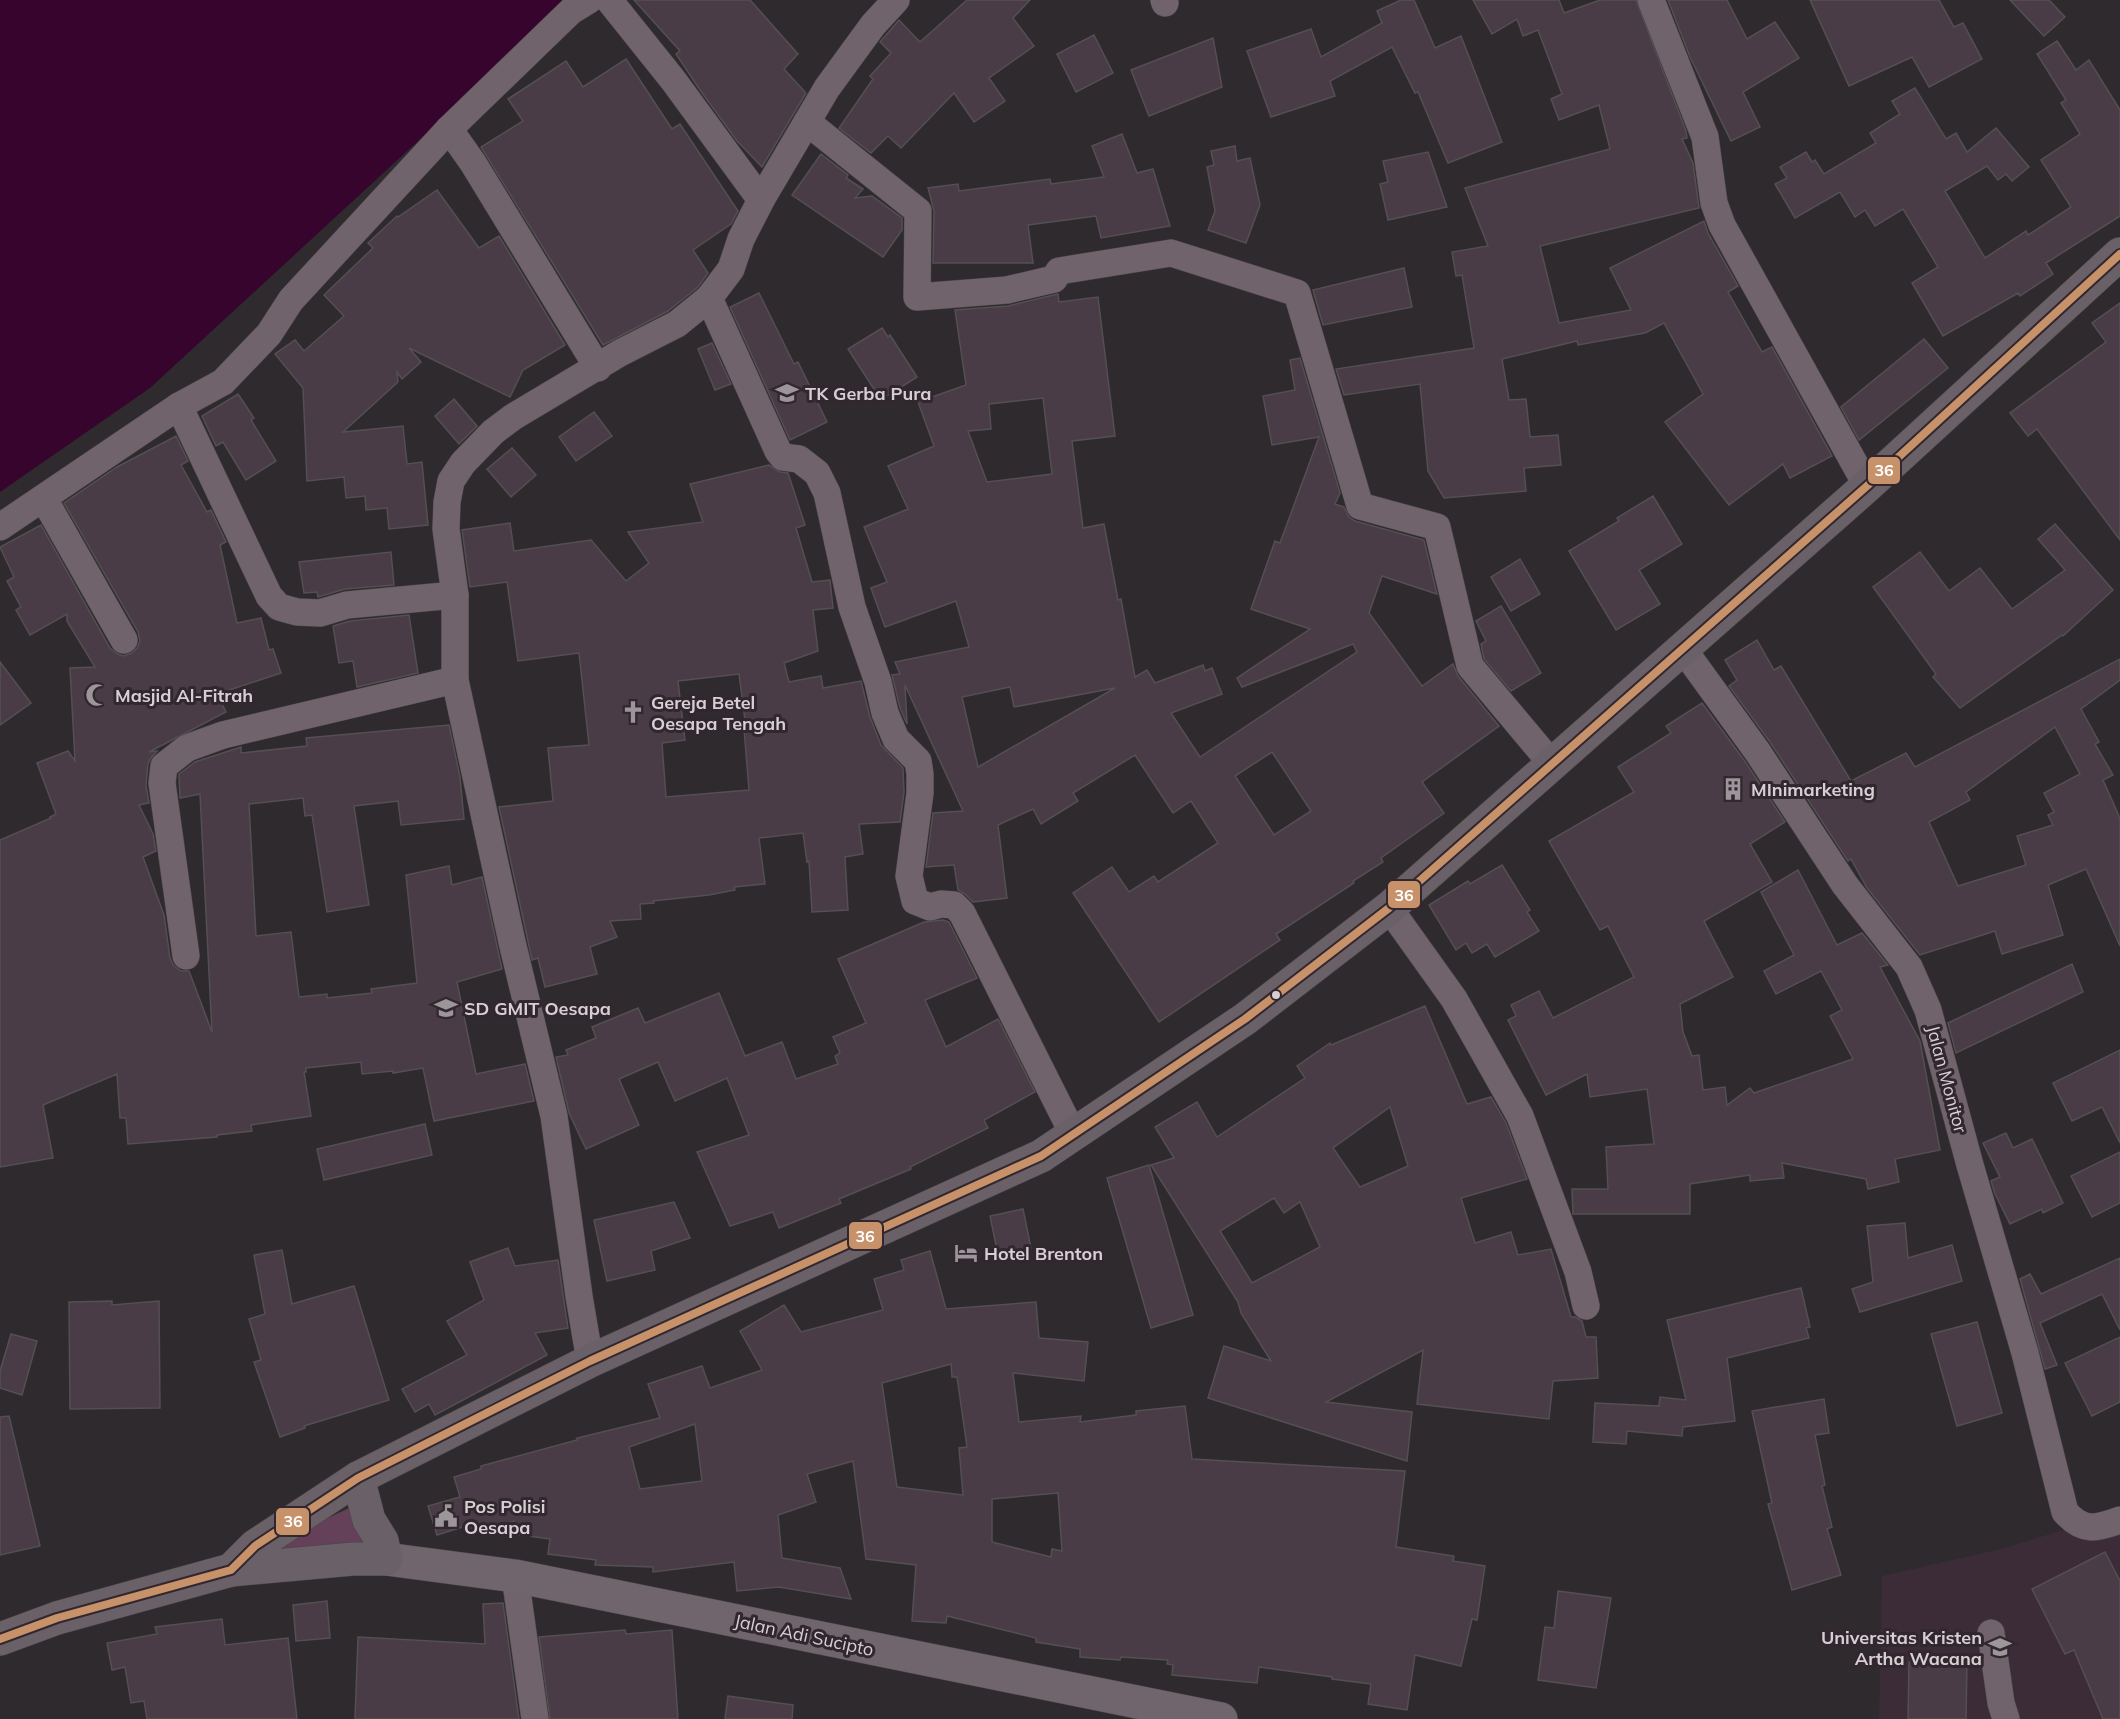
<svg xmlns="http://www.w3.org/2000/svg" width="2120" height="1719" viewBox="0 0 2120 1719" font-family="Mulish,sans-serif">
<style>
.built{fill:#3b2c37}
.green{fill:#644159}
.water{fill:#36042c}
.building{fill:#493c46;stroke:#544f53;stroke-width:1.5;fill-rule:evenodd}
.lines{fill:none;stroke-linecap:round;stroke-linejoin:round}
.minor-casing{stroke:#494548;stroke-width:28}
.major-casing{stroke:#494548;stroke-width:34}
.highway-casing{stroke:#494548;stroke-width:34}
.minor{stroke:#70636b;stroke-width:27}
.major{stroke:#70646d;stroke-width:33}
.highway{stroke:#696167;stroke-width:33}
.bus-1-casing{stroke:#32272f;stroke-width:12}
.bus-1{stroke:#c7916a;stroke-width:8}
.bus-dot{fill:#d6cfd3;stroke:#32272f;stroke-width:2}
.labels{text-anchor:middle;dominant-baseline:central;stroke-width:6;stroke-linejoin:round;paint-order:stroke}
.poi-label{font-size:18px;font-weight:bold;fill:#d6cfd3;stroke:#32272f;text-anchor:start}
.street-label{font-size:18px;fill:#d6cfd3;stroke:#32272f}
.line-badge{stroke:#32272f;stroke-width:2}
.badge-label{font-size:16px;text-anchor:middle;font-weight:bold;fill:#fff}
</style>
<rect width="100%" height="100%" fill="#2f2a2e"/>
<path class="built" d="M2120 1512V1719H1879L1882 1576 2005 1548Z"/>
<path class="green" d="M379 1494 389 1547 236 1561Z"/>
<path class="water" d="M0 0H571L150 388 0 492Z"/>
<g class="building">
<path d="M634 0H750L798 54 784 69 806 93 762 167 737 141 700 90 676 54 680 51Z"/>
<path d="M967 0H1030L1013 18 1034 46 989 78 1005 101 974 122 954 93 901 148 888 136 871 153 839 128 873 79 870 76 891 53 880 42 899 20 920 42Z"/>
<path d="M1401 0H1414L1435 48 1461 36 1502 142 1448 163 1418 92 1415 93 1392 47 1330 81 1335 96 1271 117 1247 51 1311 29 1321 57 1382 23 1377 11Z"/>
<path d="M1473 0H1559L1564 13 1600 0H1636L1686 131 1687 138 1682 139 1693 163 1699 208 1540 246 1559 323 1631 310 1610 268 1704 221 1708 233 1738 286 1728 292 1762 352 1772 347 1832 456 1790 478 1783 464 1729 505 1665 422 1703 394 1664 323 1645 333 1578 345 1577 341 1502 359 1509 400 1526 399 1530 437 1558 435 1561 465 1524 468 1526 491 1444 498 1428 471 1420 384 1344 395 1336 369 1474 348 1462 275 1456 276 1452 252 1488 246 1465 188 1610 149 1599 105 1559 120 1551 99 1562 94 1538 30 1523 36 1517 19 1492 34Z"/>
<path d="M1668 0H1727L1747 39 1775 22 1799 58 1743 92 1760 127 1731 141 1690 57Z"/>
<path d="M1810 0H1939L1954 27 1963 23 1982 59 1929 87 1912 57 1849 86Z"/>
<path d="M2010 0H2049L2065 17 2044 36Z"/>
<path d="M1094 35 1113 73 1076 92 1057 54Z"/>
<path d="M1213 38 1222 87 1149 116 1131 70Z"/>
<path d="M2057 41 2076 70 2089 60 2120 110V216L2046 263 2053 274 2020 296 2018 293 1943 336 1912 283 1938 267 1903 209 1875 226 1865 210 1855 217 1840 192 1795 218 1775 184 1787 178 1780 167 1806 152 1812 162 1815 160 1824 174 1876 143 1870 133 1900 114 1892 101 1915 88 1946 139 1956 133 1967 152 1996 128 2029 167 2012 181 2006 174 1998 180 1987 166 1945 191 1985 258 2026 231 2028 235 2071 207 2041 160 2080 134 2061 103 2066 100 2037 54Z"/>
<path d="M626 59 672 129 680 124 738 211 731 224 693 250 708 273 698 287 668 311 603 345 481 147 523 121 508 99 566 61 583 87Z"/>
<path d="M1122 134 1137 173 1153 169 1170 226 1101 238 1096 216 1028 225 1033 263H933L934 211 928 188 958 184 959 191 1050 179 1051 184 1104 177 1092 146Z"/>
<path d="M1235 146 1237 161 1250 158 1260 205 1246 243 1208 230 1215 211 1207 167 1214 165 1211 151Z"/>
<path d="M1428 152 1447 207 1388 220 1380 184 1388 182 1383 161Z"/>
<path d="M821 154 848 175 846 178 863 189 855 198 872 196 902 218V230L883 257 792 195Z"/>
<path d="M437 190 479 248 499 236 565 345 523 370 510 397 409 348 421 362 402 379 397 372 398 382 343 432 403 426 407 464 422 462 428 525 389 529 387 508 366 510 365 496 346 498 344 477 307 481 303 388 275 354 295 340 304 351 344 316 324 295 373 248 368 243 397 216 398 217Z"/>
<path d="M1404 268 1412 307 1323 325 1313 290Z"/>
<path d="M759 293 794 364 798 362 827 422 790 440 730 307Z"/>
<path d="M1058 294 1059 302 1098 297 1115 436 1072 441 1083 528 1104 524 1118 600 1121 599 1135 677 1147 670 1155 683 1203 665 1205 671 1212 668 1222 694 1171 713 1200 757 1357 652 1353 644 1242 687 1237 678 1310 629 1251 609 1275 541 1280 543 1319 437 1272 445 1263 396 1295 390 1290 360 1300 358 1340 493 1335 504 1344 507 1349 517 1355 521 1424 540 1437 594 1382 576 1369 613 1422 686 1453 664 1458 676 1499 726 1422 782 1444 813 1381 858 1383 862 1353 881 1354 883 1276 934 1280 940 1159 1022 1073 893 1112 867 1129 892 1154 876 1158 882 1218 843 1191 801 1173 813 1135 755 1073 793 1078 801 1041 824 1033 809 998 825 1007 898 973 902 965 894 958 890 954 865 926 867 933 813 963 811 905 685 907 724 900 708 892 675 900 674 895 662 969 647 956 601 885 627 871 588 887 582 864 527 908 509 888 466 934 446 918 402 966 385 955 310 1008 306ZM1043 398 1052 474 987 482 968 431 991 429 989 404ZM1010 687 1014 707 1115 688 978 767 962 697ZM1272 752 1311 811 1274 835 1235 776Z"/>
<path d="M2120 303V540L2037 429 2028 436 2010 413 2106 342 2092 323Z"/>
<path d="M882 328 888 337 890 335 917 377 881 400 848 349Z"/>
<path d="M1924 339 1948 368 1859 440 1841 407Z"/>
<path d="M712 343 731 384 715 390 698 349Z"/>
<path d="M238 394 254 418 251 420 276 461 246 480 223 442 216 446 202 416Z"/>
<path d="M454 399 477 426 459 444 435 416Z"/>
<path d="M594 412 612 436 576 461 559 437Z"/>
<path d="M176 436 188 461 181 465 207 512 211 510 226 542 220 545 237 623 261 618 269 650 273 649 281 673 217 694 226 712 149 752 157 751 151 758 148 764 146 785 149 803 139 805 153 834 156 851 143 857 164 915 170 958 173 965 181 971H189L212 1032 200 794 180 798 179 774 195 762 241 747V753L307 746 306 738 449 725 460 777 464 819 401 825 398 801 354 806 369 905 327 912 312 815 305 816 303 798 249 804 256 936 291 932 299 997 327 994V998L372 993 371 989 417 983 406 875 449 866 452 885 482 877 502 969 457 982 476 1074 525 1064 534 1101 434 1121 423 1068 393 1073V1071L362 1074 361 1062 306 1068V1072H304L311 1116 251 1125 252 1131 217 1135V1137L128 1144 126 1118H120L117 1074 43 1105 53 1158 0 1167V840L51 818 50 817 56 814 37 763 68 751 75 761 70 668 95 667 67 621V614L30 635 16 610 21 607 7 581 14 577 0 547 41 525 110 648 116 653 123 656 132 653 137 648 140 641 138 632 64 503 117 467Z"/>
<path d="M512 448 536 475 511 497 487 469Z"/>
<path d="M769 465 780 472 788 473 805 525 796 528 812 582 830 580 833 608 813 610 818 651 784 663 789 682 821 676 823 688 861 681 870 717 881 745 903 768 904 792 900 822 859 824 863 854 845 857 848 910 812 912 809 861 807 862 803 833 759 838 765 884 734 887 735 890 709 895 653 901 654 903 640 904 641 919 610 921 617 937 590 947 597 974 545 987 538 958 532 960 499 807 553 801 548 748 589 745 579 653 518 661 507 582 470 587 462 530 510 523 514 551 591 540 626 581 649 563 628 532 703 522 690 484ZM739 674 746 728H744L749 790 666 797 662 743 685 740 678 681Z"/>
<path d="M1653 496 1682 544 1639 570 1660 604 1616 630 1569 551 1619 521 1617 518Z"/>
<path d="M2055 524 2113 590 2063 636 2062 635 1960 708 1933 677 1936 674 1873 587 1920 552 1949 591 1980 568 2012 609 2065 570 2038 539Z"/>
<path d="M391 552 394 585 345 589 318 597 317 592 304 593 299 562Z"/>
<path d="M1520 559 1540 594 1511 611 1491 577Z"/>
<path d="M1501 606 1541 673 1511 691 1484 659 1481 644 1486 641 1476 621Z"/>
<path d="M409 615 418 673 357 687 353 661 339 663 333 626 350 621Z"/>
<path d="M1757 640 1774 670 1781 666 1851 781 1906 753 1915 767 2120 659V680L2081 709 2099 742 2095 744 2113 775 2103 780 2120 818V946L2086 869 2048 885 2063 935 2002 954 1995 931 1920 955 1867 888 1851 859 1848 861 1770 742 1729 686 1737 680 1725 660ZM2055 727 2080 774 2044 793 2054 812 2048 815 2053 825 2017 836 2026 865 1958 886 1929 822 1970 800 1966 792Z"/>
<path d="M0 662 31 703 0 725Z"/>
<path d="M1702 703 1744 760 1785 822 1750 844 1772 882 1704 921 1733 977 1680 1004 1683 1032 1692 1056 1699 1055 1703 1090 1725 1087 1727 1105 1750 1088 1754 1093 1853 1059 1830 1016 1842 1010 1821 971 1776 994 1764 971 1794 955 1761 892 1798 870 1837 945 1862 933 1888 965 1880 967 1920 1041 1940 1150 1895 1159 1899 1182 1868 1189 1866 1179 1782 1163 1784 1178 1750 1181V1175L1690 1184V1214H1573L1572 1189H1608L1606 1147 1654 1144 1647 1089 1590 1097 1587 1074 1546 1095 1508 1020 1516 1016 1511 1005 1539 991 1553 1018 1634 977 1608 926 1600 930 1549 841 1634 792 1618 767 1671 733 1666 726Z"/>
<path d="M1502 865 1530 910 1527 912 1539 931 1495 957 1487 944 1472 953 1466 943 1456 950 1429 905 1468 881 1470 884Z"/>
<path d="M943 920 949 922 977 978 925 1000 946 1047 998 1019 1035 1092 984 1120 988 1128 910 1167 911 1169 839 1199 841 1203 779 1228 773 1212 730 1226 697 1152 749 1135 727 1078 675 1101 658 1062 619 1079 639 1125 586 1149 569 1113 556 1057 568 1055 566 1050 596 1038 592 1027 638 1008 645 1023 719 993 745 1056 782 1042 796 1079 838 1064 835 1056 840 1053 833 1037 866 1023 838 959 924 922Z"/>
<path d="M2072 964 2083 992 1956 1053 1948 1023Z"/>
<path d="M1425 1006 1467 1104 1491 1097 1506 1123 1527 1179 1461 1198 1475 1243 1511 1232 1518 1255 1551 1249 1571 1317H1575L1582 1321 1586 1337H1596L1598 1378 1553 1381 1549 1419 1417 1404 1423 1350 1326 1402 1412 1412 1407 1461 1208 1398 1224 1346 1271 1361 1241 1313 1238 1302 1151 1165 1174 1158 1155 1127 1197 1102 1217 1137 1305 1078 1297 1066 1330 1043 1331 1045ZM1390 1107 1408 1166 1360 1187 1333 1148ZM1274 1198 1284 1213 1300 1202 1320 1247 1252 1283 1220 1231Z"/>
<path d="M2120 1050V1143L2102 1107 2072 1121 2053 1083Z"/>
<path d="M425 1124 432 1155 324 1180 317 1149Z"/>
<path d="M2006 1133 2013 1148 2032 1139 2063 1203 2043 1213 2042 1209 2010 1224 1995 1194 1991 1181 2000 1177 1983 1143Z"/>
<path d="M2120 1152V1203L2092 1217 2071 1176Z"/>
<path d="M1149 1165 1193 1315 1151 1328 1107 1178Z"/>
<path d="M674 1202 690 1238 651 1251 655 1270 607 1281 594 1220Z"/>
<path d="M1023 1209 1031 1248 998 1255 990 1216Z"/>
<path d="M1905 1223 1908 1258 1952 1245 1962 1281 1860 1312 1852 1289 1873 1282 1867 1226Z"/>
<path d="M508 1248 515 1266 558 1260 568 1328 535 1333 547 1355 435 1415 429 1404 415 1412 402 1389 467 1355 447 1321 484 1300 470 1262Z"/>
<path d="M282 1250 292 1304 354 1286 389 1400 304 1426 305 1428 280 1437 254 1362 261 1360 249 1319 265 1314 254 1255Z"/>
<path d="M930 1251 946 1309 1036 1302 1039 1338 1088 1342 1084 1381 1013 1373 1019 1422 1081 1416 1080 1422 1136 1415V1411L1185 1406 1192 1459 1405 1471 1396 1547 1454 1556 1453 1561 1485 1566 1477 1620 1472 1619 1461 1666 1415 1655 1407 1710 1368 1704 1371 1684 1332 1679V1677L1259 1667 1257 1683 1172 1675 1173 1665 1167 1664 1168 1660 1121 1657 1120 1660 1080 1657V1649L1036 1642V1638L947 1616 946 1623 912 1621 916 1565 866 1559 853 1461 807 1474 816 1502 778 1515 782 1558 840 1568 851 1599 779 1587 737 1591 734 1562 653 1572V1567L595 1565 596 1560 548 1554 550 1539 513 1534 514 1521 471 1534 469 1525 437 1535 428 1506 460 1497 454 1477 481 1469V1466L577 1440V1438L660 1418 648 1384 702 1366 710 1388 762 1370 740 1331 784 1305 801 1332 883 1310 874 1279 904 1270 901 1260ZM951 1364 952 1377H957L967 1447 959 1448 963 1495 897 1487 882 1383ZM695 1424 702 1481 640 1489 629 1447ZM1058 1493 1062 1551 1052 1549 1051 1557 992 1542V1499Z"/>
<path d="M2120 1258V1330L2102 1294 2040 1323 2057 1365 2045 1369 2020 1279 2030 1274 2041 1294Z"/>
<path d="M1801 1288 1810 1327 1806 1328 1809 1338 1727 1358 1735 1421 1683 1427 1682 1436 1627 1431 1626 1444 1593 1442 1595 1403 1659 1406 1660 1397 1686 1400 1667 1320Z"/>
<path d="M112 1301V1305L159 1301 160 1408 70 1409 69 1302Z"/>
<path d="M1977 1322 2002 1413 1957 1426 1931 1334Z"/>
<path d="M11 1334 37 1341 22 1395 0 1388V1371Z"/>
<path d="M2120 1337V1402L2092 1416 2065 1363Z"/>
<path d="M1824 1399 1829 1433 1815 1435 1825 1485 1822 1486 1832 1527 1827 1529 1841 1575 1792 1590 1768 1504 1772 1503 1752 1411Z"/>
<path d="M9 1416 40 1546 0 1555V1417Z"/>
<path d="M2105 1552 2120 1581V1719H2103L2074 1650 2065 1654 2032 1589Z"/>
<path d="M1558 1591 1611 1598 1596 1688 1538 1680 1545 1627 1554 1628Z"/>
<path d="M327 1601 330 1638 296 1641 293 1605Z"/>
<path d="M503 1603 519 1719H355L358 1637 485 1644 483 1604Z"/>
<path d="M222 1619 225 1645 288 1638 297 1719H147L144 1701 131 1703 125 1667 112 1670 107 1643 157 1634 155 1627Z"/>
<path d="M625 1630 626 1634 672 1630 678 1719H550L539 1637Z"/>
<path d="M1909 1662 1967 1663 1966 1719H1908Z"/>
<path d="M728 1696 793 1705 792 1719H725Z"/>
</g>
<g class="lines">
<g class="minor-casing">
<g id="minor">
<path d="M609 0 673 80 761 200"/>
<path d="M1164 0 1165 3"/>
<path d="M1651 0 1705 137 1714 203 1722 225 1867 486"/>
<path d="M807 122 918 211 917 297 1007 290 1054 279 1059 271 1171 253 1297 293 1360 506 1437 527 1470 666 1552 764"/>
<path d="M449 129 473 163 598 368"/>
<path d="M709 298 778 451 783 457 799 459 817 473 827 493 852 607 878 682 885 713 896 739 918 761 920 774V793L909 876 915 901 930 907 941 904 954 905 962 913 1073 1134"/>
<path d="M179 406 269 596 279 607 297 612 320 613 347 605 455 595"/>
<path d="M44 499 124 640"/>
<path d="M0 527 179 406 223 382 269 334 291 300 449 129 571 11 589 0"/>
<path d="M1683 649 1757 751 1845 885 1909 967 1928 1010 1970 1165 2025 1353 2065 1512C2083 1532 2096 1529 2120 1520"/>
<path d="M1389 908 1454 999 1520 1116 1578 1272 1586 1306"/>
<path d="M186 956 162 783 164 766 187 748 223 735 455 680"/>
<path d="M590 1361 579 1296 554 1116 512 942 455 680V595L446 529 447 502 451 481 463 463 493 432 513 417 620 353 677 324 709 298 731 269 741 239 761 200 827 88 873 25 896 0"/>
<path d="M515 1576 535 1719"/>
<path d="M1991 1633 2001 1703 2006 1719"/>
</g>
</g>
<g class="major-casing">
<path id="major" d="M386 1559 515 1576 1221 1719"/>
</g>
<g class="highway-casing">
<g id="highway">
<path d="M231 1570 353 1559H386L382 1541 369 1520 358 1478"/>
<path d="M0 1639 57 1618 231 1570 255 1546 358 1478 590 1361 1041 1156 1245 1019 1389 908 1867 486 2120 254"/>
</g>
</g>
<use href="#minor" class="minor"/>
<use href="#major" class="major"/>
<use href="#highway" class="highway"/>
<g class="bus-1-casing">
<path id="bus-1" d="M0 1639 57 1618 231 1570 255 1546 358 1478 590 1361 1041 1156 1245 1019 1389 908 1867 486 2120 254"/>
</g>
<use href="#bus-1" class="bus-1"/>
</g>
<defs>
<g id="school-bare" transform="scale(1.8)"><path d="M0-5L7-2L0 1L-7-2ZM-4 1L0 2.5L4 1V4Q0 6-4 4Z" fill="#9c9599" stroke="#32272f" stroke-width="2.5" paint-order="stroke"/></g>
<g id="mosque-bare" transform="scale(1.8)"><path d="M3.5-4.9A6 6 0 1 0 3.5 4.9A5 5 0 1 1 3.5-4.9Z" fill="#9c9599" stroke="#32272f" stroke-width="2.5" paint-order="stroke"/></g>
<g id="church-bare" transform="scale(1.8)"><path d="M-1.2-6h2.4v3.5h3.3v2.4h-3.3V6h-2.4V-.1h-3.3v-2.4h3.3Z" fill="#9c9599" stroke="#32272f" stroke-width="2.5" paint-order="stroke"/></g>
<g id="building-bare" transform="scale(1.8)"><path d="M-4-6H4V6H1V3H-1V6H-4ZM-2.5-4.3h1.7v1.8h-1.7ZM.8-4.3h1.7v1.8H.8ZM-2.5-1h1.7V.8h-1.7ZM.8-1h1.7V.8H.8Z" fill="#9c9599" stroke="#32272f" stroke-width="2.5" paint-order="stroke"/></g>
<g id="hotel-bare" transform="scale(1.8)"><path d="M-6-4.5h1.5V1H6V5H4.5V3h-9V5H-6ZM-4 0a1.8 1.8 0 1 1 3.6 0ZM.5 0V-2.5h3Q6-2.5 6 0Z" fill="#9c9599" stroke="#32272f" stroke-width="2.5" paint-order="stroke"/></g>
<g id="civic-bare" transform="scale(1.8)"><path d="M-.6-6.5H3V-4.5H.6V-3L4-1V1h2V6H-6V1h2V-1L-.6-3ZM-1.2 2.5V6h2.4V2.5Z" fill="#9c9599" stroke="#32272f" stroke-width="2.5" paint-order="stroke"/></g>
<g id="university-bare" transform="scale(1.8)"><path d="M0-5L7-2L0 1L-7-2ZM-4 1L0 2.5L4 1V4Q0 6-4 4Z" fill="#9c9599" stroke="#32272f" stroke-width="2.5" paint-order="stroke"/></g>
</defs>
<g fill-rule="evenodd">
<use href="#school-bare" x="787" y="393"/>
<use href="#mosque-bare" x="97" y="695"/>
<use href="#church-bare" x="633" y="712"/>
<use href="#building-bare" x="1733" y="789"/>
<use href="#school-bare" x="446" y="1008"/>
<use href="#hotel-bare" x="966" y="1253"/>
<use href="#civic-bare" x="446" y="1516"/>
<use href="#university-bare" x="2000" y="1647"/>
</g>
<circle class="bus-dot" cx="1276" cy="995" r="5"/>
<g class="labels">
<g class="poi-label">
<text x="805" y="393">TK Gerba Pura</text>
<text x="115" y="695">Masjid Al-Fitrah</text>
<text x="651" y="702">Gereja Betel<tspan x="651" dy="21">Oesapa Tengah</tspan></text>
<text x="1751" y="789">MInimarketing</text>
<text x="464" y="1008">SD GMIT Oesapa</text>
<text x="984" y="1253">Hotel Brenton</text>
<text x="464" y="1506">Pos Polisi<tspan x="464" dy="21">Oesapa</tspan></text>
<text x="1982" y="1637" text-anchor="end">Universitas Kristen<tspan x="1982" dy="21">Artha Wacana</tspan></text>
</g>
<g class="street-label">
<text transform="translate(1947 1079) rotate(75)">Jalan Monitor</text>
<text transform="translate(804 1635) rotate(12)">Jalan Adi Sucipto</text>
</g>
</g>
<g class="line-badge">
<rect x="1867" y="456" width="34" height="29" rx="6" fill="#c7916a"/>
<rect x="1387" y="880" width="34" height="29" rx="6" fill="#c7916a"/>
<rect x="848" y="1221" width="35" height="29" rx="6" fill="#c7916a"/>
<rect x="275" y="1507" width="35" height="29" rx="6" fill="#c7916a"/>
</g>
<g class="badge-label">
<text x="1884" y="476">36</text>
<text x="1404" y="901">36</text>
<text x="865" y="1242">36</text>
<text x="293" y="1527">36</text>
</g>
</svg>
